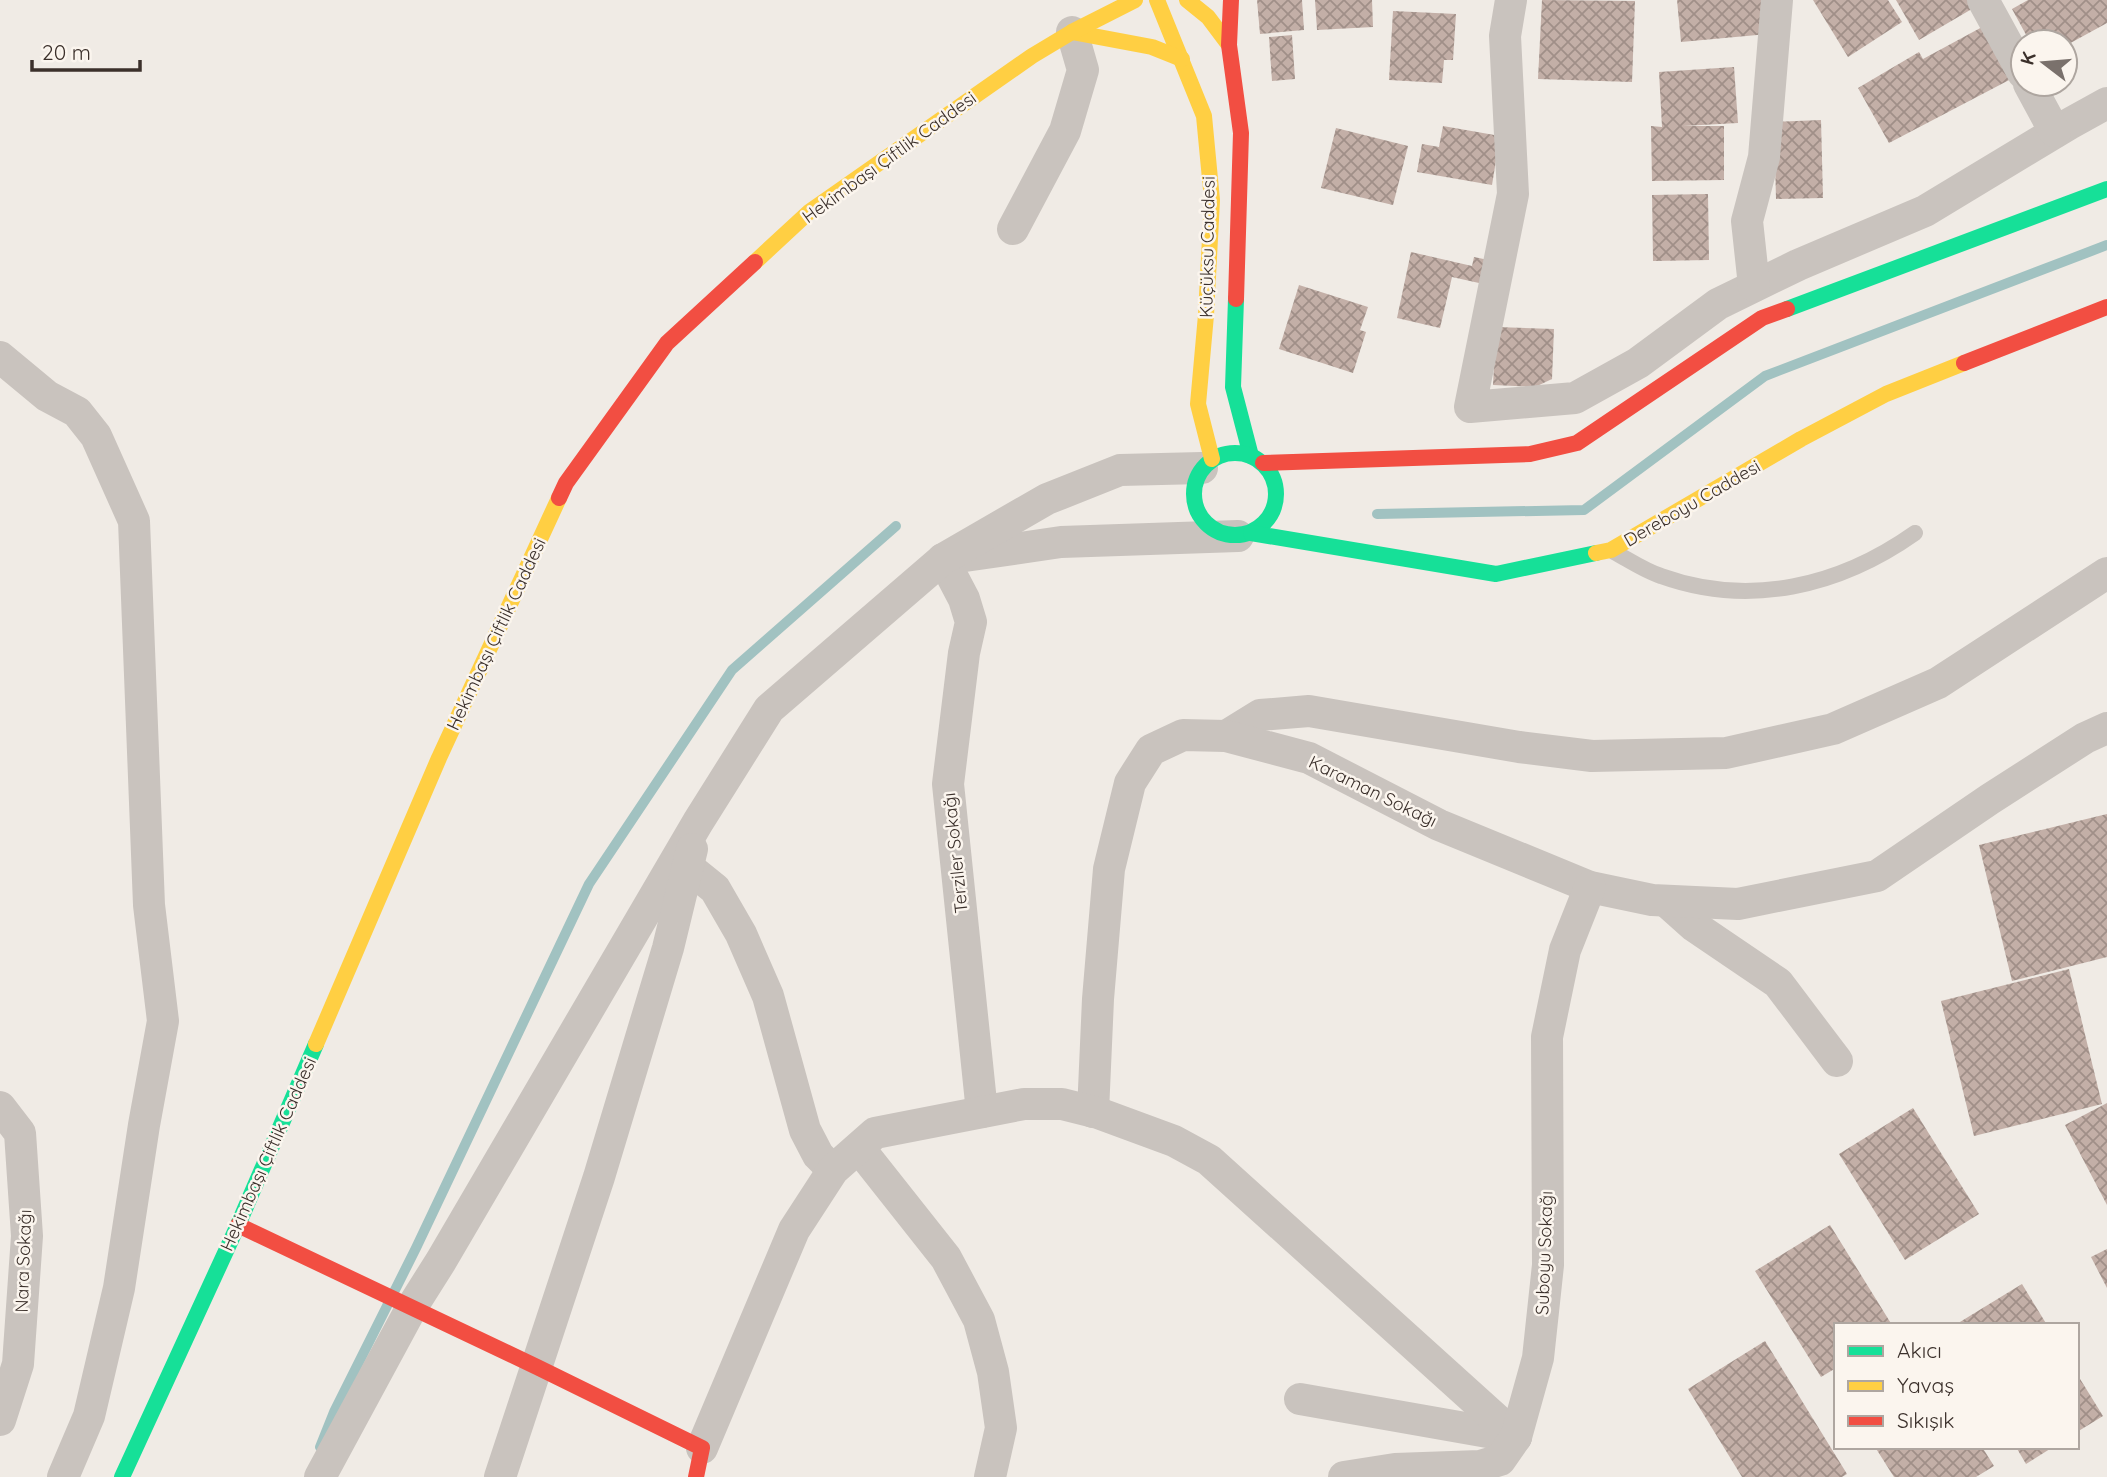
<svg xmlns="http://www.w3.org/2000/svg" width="2107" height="1477" viewBox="0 0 2107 1477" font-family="Quicksand,sans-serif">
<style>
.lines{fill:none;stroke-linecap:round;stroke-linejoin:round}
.stream{stroke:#a1c2c1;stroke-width:10}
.building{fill:url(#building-cross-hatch)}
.lane{stroke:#c9c3be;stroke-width:16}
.street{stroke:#c9c3be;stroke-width:32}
.fast{stroke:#16e098;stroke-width:16}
.slow{stroke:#ffcf43;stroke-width:16}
.jam{stroke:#f24e42;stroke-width:16}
.labels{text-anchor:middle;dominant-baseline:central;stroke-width:5;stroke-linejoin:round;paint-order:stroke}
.street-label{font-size:18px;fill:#3b302b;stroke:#fbf5ee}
</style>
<defs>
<pattern id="building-cross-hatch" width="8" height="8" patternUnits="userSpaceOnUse" patternTransform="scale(1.75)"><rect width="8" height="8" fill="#c3afa7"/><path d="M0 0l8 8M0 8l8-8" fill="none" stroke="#a08f88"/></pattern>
</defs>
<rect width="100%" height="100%" fill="#f0ebe5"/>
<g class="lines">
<g class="stream">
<path d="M1377 514 1584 510 1765 376 2107 245"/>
<path d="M320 1447 334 1412 416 1248 589 884 732 670 896 526"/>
</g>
</g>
<g class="building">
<path d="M1257 0H1302L1304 30 1260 34Z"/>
<path d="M1315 0H1372L1373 27 1317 30Z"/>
<path d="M1542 0 1635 1 1632 82 1538 79Z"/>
<path d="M1677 0H1764L1768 34 1681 42Z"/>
<path d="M1813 0H1888L1902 22 1848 57Z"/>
<path d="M1896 0H1980L1982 3 1919 40Z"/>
<path d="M2028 0H2107V23L2065 46V42H2030L2012 9Z"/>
<path d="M1393 11 1456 14 1453 60H1444L1442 83 1389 80Z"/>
<path d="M1984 26 2013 78 1889 143 1858 88 1919 52 1923 59Z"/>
<path d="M1292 35 1295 79 1272 81 1269 37Z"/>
<path d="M1734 67 1738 123 1683 126H1724V180L1652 181 1651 126 1662 127 1659 72Z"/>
<path d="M1821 120 1823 198 1776 199 1774 122Z"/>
<path d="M1443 126 1500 136 1492 185 1417 172 1422 144 1439 147Z"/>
<path d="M1336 128 1408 146 1393 205 1321 188Z"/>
<path d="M1708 194 1709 260 1653 261 1652 195Z"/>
<path d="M1411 252 1472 266 1474 257 1493 261 1488 285 1452 277 1440 328 1397 318Z"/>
<path d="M1299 285 1368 307 1360 330 1366 332 1353 373 1279 349Z"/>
<path d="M1496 327 1554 329 1552 379 1535 387 1493 385Z"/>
<path d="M2107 814V957L2012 981 1979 845Z"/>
<path d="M2069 969 2102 1104 1974 1136 1941 1001Z"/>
<path d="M2107 1103V1205L2065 1125Z"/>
<path d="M1913 1108 1979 1214 1905 1260 1839 1154Z"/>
<path d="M1830 1225 1892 1325H1836V1368L1821 1377 1755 1271Z"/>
<path d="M2107 1249V1288L2091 1257Z"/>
<path d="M2022 1284 2047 1325H1955Z"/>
<path d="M1765 1341 1847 1474 1842 1477H1742L1688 1389Z"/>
<path d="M2077 1374 2103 1416 2077 1432Z"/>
<path d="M1875 1447H1982L1994 1466 1976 1477H1894Z"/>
<path d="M2016 1447H2053L2026 1464Z"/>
</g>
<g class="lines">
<path class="lane" d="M1614 552C1629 560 1645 571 1661 576 1750 608 1840 586 1915 533"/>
<g class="street">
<path d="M1511 0 1505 36 1513 194 1470 407 1575 398 1638 363 1718 304 1798 265 1925 211 2069 124 2107 103"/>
<path d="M1983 0 2023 73"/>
<path d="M2029 84 2055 132"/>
<path d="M1013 229 1065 131 1083 70 1072 32"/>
<path d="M1754 286 1747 221 1764 157 1777 0"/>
<path d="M0 357 47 396 77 412 96 436 134 521 149 905 163 1021 144 1125 119 1288 89 1416 63 1477"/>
<path d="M958 557 1061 542 1238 536"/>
<path d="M943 559 964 599 971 622 964 653 948 784 982 1112"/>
<path d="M1226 736 1260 715 1309 711 1519 747 1592 756 1726 753 1833 729 1938 683 2107 573"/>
<path d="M689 868 715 889 741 934 768 996 805 1130 818 1155 833 1170"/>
<path d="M1666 901 1694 926 1778 983 1837 1061"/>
<path d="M0 1107 20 1133 27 1236 18 1364 0 1420"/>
<path d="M1093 1112 1098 999 1109 869 1130 783 1151 750 1183 735 1226 736 1309 758 1439 825 1590 887 1652 900 1738 904 1877 876 1990 799 2085 738 2107 728"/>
<path d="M859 1148 946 1258 979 1320 993 1372 1001 1428 990 1477"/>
<path d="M1300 1399 1516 1437"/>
<path d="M702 1448 794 1230 833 1170 875 1133 1024 1104H1062L1098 1113 1174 1141 1209 1160 1516 1437"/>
<path d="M320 1477 412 1307 441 1261 698 822 769 709 943 559 1047 499 1120 470 1202 468"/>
<path d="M500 1477 599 1177 668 948 692 849"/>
<path d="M1344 1477 1395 1469 1480 1466 1500 1460 1516 1437 1538 1358 1548 1265 1547 1037 1565 950 1590 887"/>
</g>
<g class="fast">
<path d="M1236 299 1233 387 1251 456"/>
<path d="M1787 309 2107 189"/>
<circle cx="1235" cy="494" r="41"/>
<path d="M1251 533 1496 574 1596 553"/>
<path d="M122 1477 238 1225 316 1044"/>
</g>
<g class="slow">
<path d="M1157 0 1204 116 1212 200 1206 315 1198 404 1212 459"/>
<path d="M1187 0 1208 17 1229 45"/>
<path d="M1072 32 1152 47 1182 59"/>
<path d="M755 262 809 212 1032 56 1072 32 1135 0"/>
<path d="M1596 553 1611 550 1801 439 1886 394 1964 363"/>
<path d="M316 1044 439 758 559 498"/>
</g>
<g class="jam">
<path d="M1231 0 1229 45 1241 133 1236 299"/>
<path d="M1964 363 2107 307"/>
<path d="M1263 463 1530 454 1577 443 1762 318 1787 309"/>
<path d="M559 498 566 483 667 343 755 262"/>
<path d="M238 1225 537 1367 702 1448 696 1477"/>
</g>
</g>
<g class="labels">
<g class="street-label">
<text transform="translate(889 157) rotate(-36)">Hekimbaşı Çiftlik Caddesi</text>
<text transform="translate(1207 247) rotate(-89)">Küçüksu Caddesi</text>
<text transform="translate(1692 503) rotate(-30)">Dereboyu Caddesi</text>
<text transform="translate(496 634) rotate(-65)">Hekimbaşı Çiftlik Caddesi</text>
<text transform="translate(1373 791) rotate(26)">Karaman Sokağı</text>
<text transform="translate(955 853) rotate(-96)">Terziler Sokağı</text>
<text transform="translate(268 1154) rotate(-66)">Hekimbaşı Çiftlik Caddesi</text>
<text transform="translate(1544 1253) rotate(-88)">Suboyu Sokağı</text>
<text transform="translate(23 1261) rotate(-88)">Nara Sokağı</text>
</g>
</g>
<rect x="1834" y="1323" width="245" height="126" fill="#fbf5ee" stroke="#aea6a0" stroke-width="2"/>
<rect x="1848" y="1346" width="35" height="10" fill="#16e098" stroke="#aea6a0" stroke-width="2"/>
<text x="1897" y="1358" font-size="21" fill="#3b302b">Akıcı</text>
<rect x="1848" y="1381" width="35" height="10" fill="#ffcf43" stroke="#aea6a0" stroke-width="2"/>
<text x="1897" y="1393" font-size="21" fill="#3b302b">Yavaş</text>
<rect x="1848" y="1416" width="35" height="10" fill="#f24e42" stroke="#aea6a0" stroke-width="2"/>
<text x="1897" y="1428" font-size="21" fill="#3b302b">Sıkışık</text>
<g transform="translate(2044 63) rotate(286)"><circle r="33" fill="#fbf5ee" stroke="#aea6a0" stroke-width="2"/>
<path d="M0-5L12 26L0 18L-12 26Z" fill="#7a716c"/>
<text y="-10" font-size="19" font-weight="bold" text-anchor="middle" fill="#3b302b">K</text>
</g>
<path d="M32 60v10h108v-10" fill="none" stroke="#3b302b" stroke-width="3.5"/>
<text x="42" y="60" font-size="21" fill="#3b302b" stroke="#fbf5ee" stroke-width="5" paint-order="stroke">20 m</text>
</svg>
